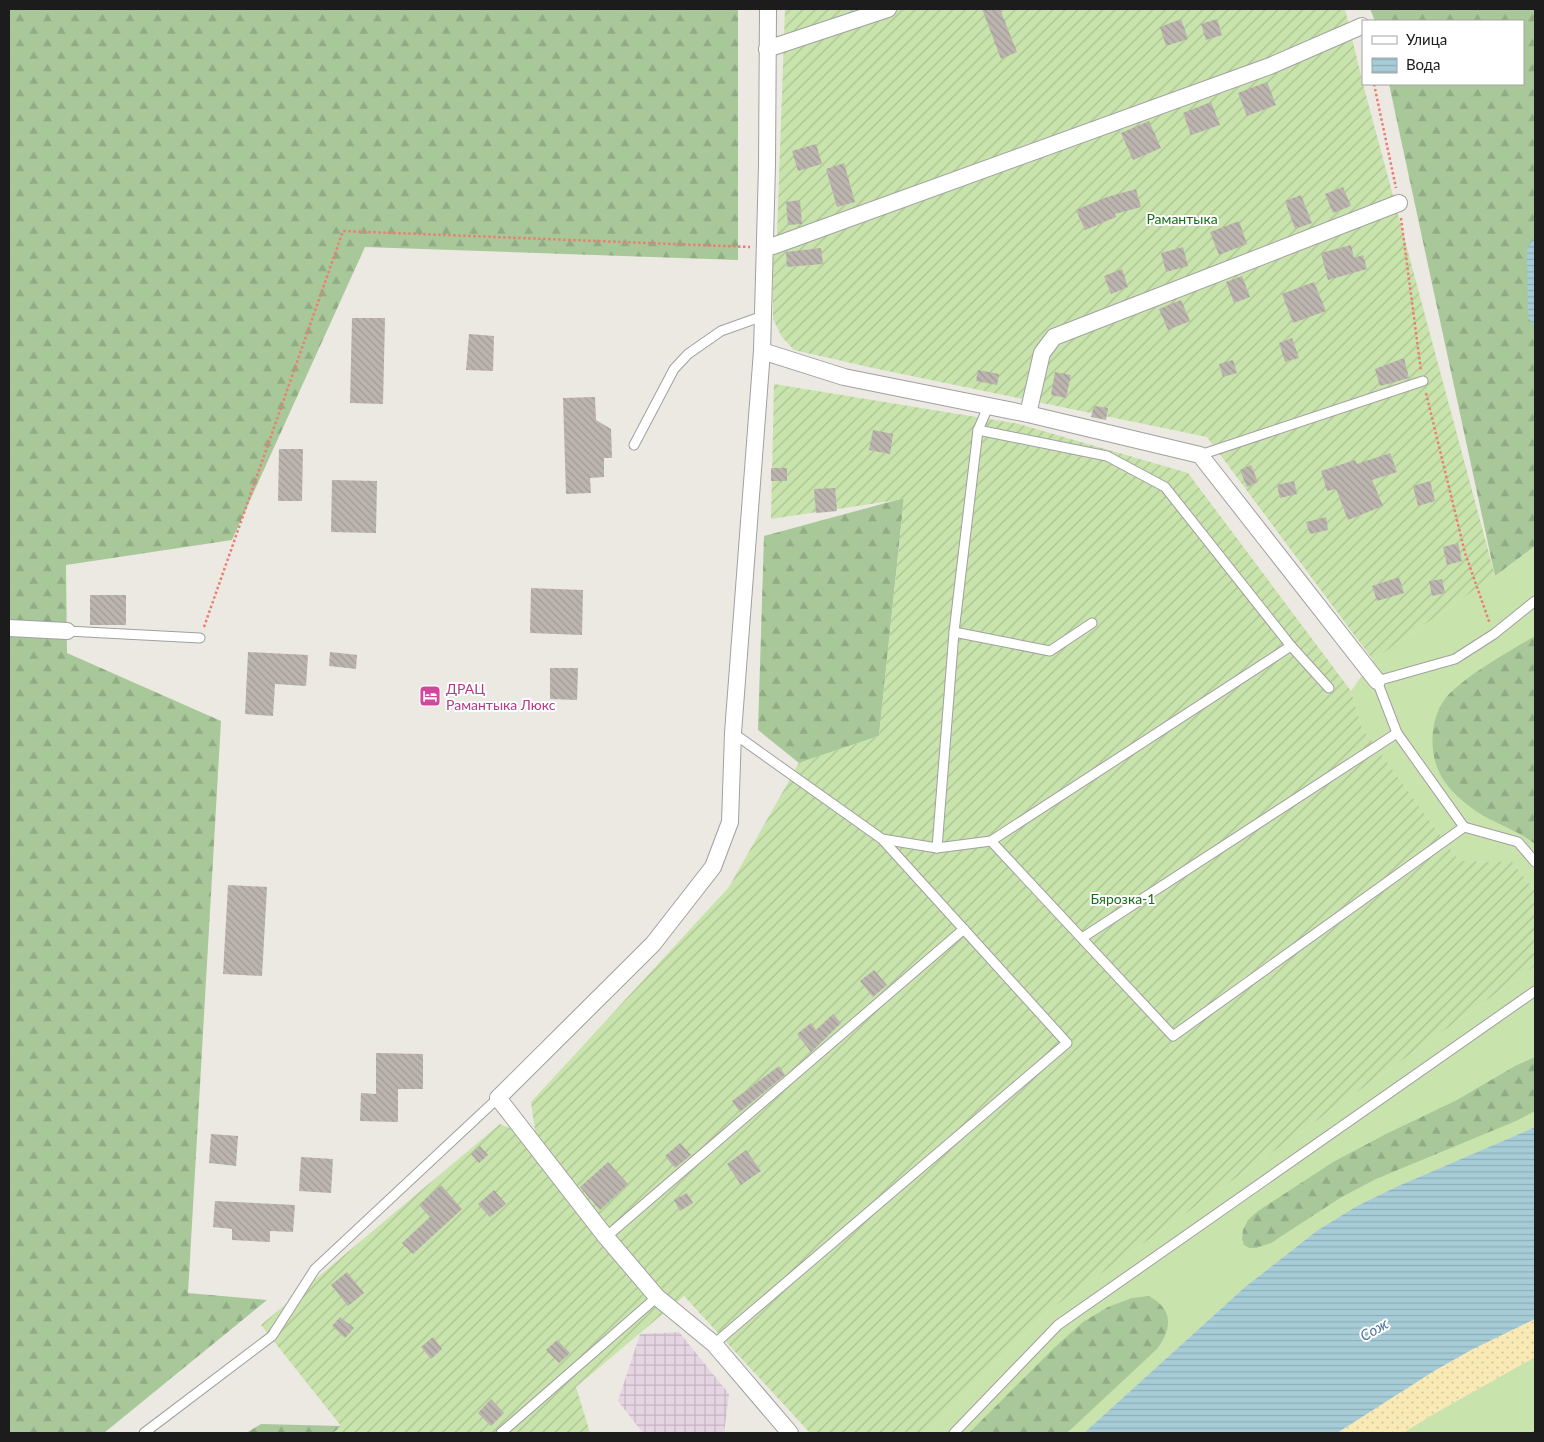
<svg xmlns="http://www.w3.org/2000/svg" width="1544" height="1442" viewBox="0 0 1544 1442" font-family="Lato,sans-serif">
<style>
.industrial{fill:url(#industrial-grid)}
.grass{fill:#c8e3ac}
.forest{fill:url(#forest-firs)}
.sand{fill:url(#sand-dots)}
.garden{fill:url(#garden-furrows)}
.water{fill:url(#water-rules)}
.building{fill:url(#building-back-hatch)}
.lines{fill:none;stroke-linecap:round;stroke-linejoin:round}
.service-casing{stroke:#a0a0a0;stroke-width:11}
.minor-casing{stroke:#a0a0a0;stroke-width:18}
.path{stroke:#ed7d73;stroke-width:2.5;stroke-dasharray:2.5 2.5;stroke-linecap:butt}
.service{stroke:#fff;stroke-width:9}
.minor{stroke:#fff;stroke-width:16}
.labels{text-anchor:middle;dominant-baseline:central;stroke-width:4;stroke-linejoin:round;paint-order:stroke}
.park-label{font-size:14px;fill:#14701a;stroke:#fff}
.hotel-label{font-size:14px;fill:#b23c85;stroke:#fff;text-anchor:start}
.water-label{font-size:15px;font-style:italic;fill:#4e769c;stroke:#fff}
</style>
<defs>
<pattern id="industrial-grid" width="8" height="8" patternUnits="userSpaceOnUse" patternTransform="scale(1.25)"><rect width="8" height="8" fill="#e5d5e2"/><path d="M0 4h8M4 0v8" fill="none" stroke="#c4b6c1"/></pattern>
<pattern id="forest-firs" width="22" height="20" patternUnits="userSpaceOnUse" patternTransform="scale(1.25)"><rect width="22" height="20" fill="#a9c89a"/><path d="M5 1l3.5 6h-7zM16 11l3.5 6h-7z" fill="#91ab84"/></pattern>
<pattern id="sand-dots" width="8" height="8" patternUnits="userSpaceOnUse" patternTransform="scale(1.25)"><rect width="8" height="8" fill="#f8e9b5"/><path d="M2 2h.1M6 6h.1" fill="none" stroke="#d4c79b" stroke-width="1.8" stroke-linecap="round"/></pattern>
<pattern id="garden-furrows" width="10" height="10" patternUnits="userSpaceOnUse" patternTransform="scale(1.25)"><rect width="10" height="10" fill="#c8e3ac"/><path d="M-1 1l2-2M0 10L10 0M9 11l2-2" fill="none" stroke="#abc293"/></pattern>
<pattern id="water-rules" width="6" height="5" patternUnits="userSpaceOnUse" patternTransform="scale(1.25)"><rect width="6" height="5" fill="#a6ccd7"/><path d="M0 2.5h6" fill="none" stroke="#8eafb8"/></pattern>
<pattern id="building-back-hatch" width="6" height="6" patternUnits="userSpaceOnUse" patternTransform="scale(1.25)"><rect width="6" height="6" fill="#bcb5af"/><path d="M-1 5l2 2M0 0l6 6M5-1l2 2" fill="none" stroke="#a19b96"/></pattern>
</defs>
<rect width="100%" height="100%" fill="#ece9e2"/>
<path class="industrial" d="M679 1332 729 1394 724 1433H643L618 1401 640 1334Z"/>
<g class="grass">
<path d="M1535 546V891L1512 862 1459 861 1362 728 1351 691 1373 660 1495 576Z"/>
<path d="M1535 966V1127L1396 1187 1357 1206 1318 1230 1245 1287 1084 1433H925L1048 1311Z"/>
<path d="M1535 1357V1433H1403L1430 1416Z"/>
</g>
<g class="forest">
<path d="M9 9H738V260L365 247 232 540 66 565 67 653 221 721 188 1293 267 1300 104 1433H9Z"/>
<path d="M1370 9H1535V546L1495 576 1389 84H1523V21H1375Z"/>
<path d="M904 498 879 736 799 763 758 730 764 536Z"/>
<path d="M1535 636V844C1515 828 1488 822 1469 806 1460 799 1451 791 1445 782 1427 758 1428 715 1450 693 1475 670 1506 653 1535 636Z"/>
<path d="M1535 1057V1111L1516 1121 1376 1179 1340 1198 1271 1243 1256 1248H1249L1244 1245 1242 1239 1243 1230 1248 1220 1258 1211 1333 1162 1388 1133 1457 1100 1515 1066Z"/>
<path d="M1149 1296C1174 1310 1172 1328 1157 1349L1067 1433H969L1054 1348 1083 1322 1108 1307 1132 1298Z"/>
<path d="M261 1424 342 1426 333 1433H246Z"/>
</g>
<path class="sand" d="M1535 1319V1357L1430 1416 1403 1433H1337L1434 1371 1471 1350Z"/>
<g class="garden">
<path d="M785 9H1345L1363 84 1495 576 1373 660 1207 437 873 368 794 350 782 337 773 319V246L777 234Z"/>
<path d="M774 384 1019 424 1188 473 1351 691 1362 728 1459 861 1512 862 1535 891V966L1048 1311 925 1433H810L684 1296 576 1387 590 1433H333L341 1426 261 1325 500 1124 536 1138 531 1102 729 887 799 763 879 736 904 499 771 519Z"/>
</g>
<g class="water">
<path d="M1535 237V327L1529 319 1528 313 1527 251 1529 245Z"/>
<path d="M1535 1127V1319L1471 1350 1434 1371 1337 1433H1084L1245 1287 1318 1230 1357 1206 1396 1187Z"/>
</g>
<g class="building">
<path d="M982 9H1000L1017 52 1001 59Z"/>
<path d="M1181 19 1188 39 1166 46 1160 27Z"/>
<path d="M1217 19 1222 35 1206 40 1201 24Z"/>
<path d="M1267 82 1276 105 1247 116 1238 93Z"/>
<path d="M1211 102 1220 125 1191 135 1183 113Z"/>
<path d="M1149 121 1161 148 1133 160 1121 133Z"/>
<path d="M816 144 822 164 798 171 792 151Z"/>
<path d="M844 163 855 202 837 207 826 169Z"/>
<path d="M1343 187 1351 206 1333 213 1325 194Z"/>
<path d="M1136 189 1141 207 1115 214 1116 217 1085 230 1076 210 1107 197Z"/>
<path d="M1301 195 1312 223 1295 229 1285 201Z"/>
<path d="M800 200 802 224 788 225 786 202Z"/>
<path d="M1239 221 1247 244 1219 255 1210 232Z"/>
<path d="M1351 245 1354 258 1363 255 1367 269 1328 280 1321 253Z"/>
<path d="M1183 247 1188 266 1166 272 1161 253Z"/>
<path d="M821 248 823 264 787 267 786 252Z"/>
<path d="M1122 269 1128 287 1111 294 1104 276Z"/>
<path d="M1242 276 1250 297 1234 303 1226 282Z"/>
<path d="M1314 282 1326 311 1293 323 1282 294Z"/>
<path d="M1181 300 1190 321 1168 330 1159 309Z"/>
<path d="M352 318H385L383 404 350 403Z"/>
<path d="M469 334 494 336 493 371 466 370Z"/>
<path d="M1292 338 1299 358 1285 362 1279 343Z"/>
<path d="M1404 358 1409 378 1380 386 1375 369Z"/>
<path d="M1233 360 1237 373 1223 377 1219 364Z"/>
<path d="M978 370 999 374 997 385 976 381Z"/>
<path d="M1055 372 1071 375 1066 398 1051 395Z"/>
<path d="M595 397 596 420 611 429 612 458H604V477L590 478 591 493 566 494 563 398Z"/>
<path d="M1094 406 1108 408 1106 420 1091 417Z"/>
<path d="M873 430 893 434 890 454 869 450Z"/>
<path d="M279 449H303L302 501H278Z"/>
<path d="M1390 453 1397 472 1372 480 1383 506 1348 520 1336 489 1327 491 1321 471 1355 460 1357 464Z"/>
<path d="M1251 465 1258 482 1247 487 1240 470Z"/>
<rect x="771" y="468" width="16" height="13"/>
<path d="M332 480 377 481 376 533 331 532Z"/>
<path d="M1294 481 1297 494 1280 498 1277 485Z"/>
<path d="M1430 481 1435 501 1418 506 1413 486Z"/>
<path d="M835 488 837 511 816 513 814 489Z"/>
<path d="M1326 517 1328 530 1310 534 1306 522Z"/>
<path d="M1458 543 1462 561 1447 565 1443 547Z"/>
<path d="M1399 577 1404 593 1377 601 1372 586Z"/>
<path d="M1442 579 1445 593 1432 596 1429 581Z"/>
<path d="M531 588 583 590 582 635 530 633Z"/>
<rect x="90" y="595" width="36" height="30"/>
<path d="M248 652 308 655 306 686 275 684 273 716 245 714Z"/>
<path d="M330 652 357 655 356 669 329 666Z"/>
<path d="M550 668H578L577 700 550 699Z"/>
<path d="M228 885 267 887 262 976 223 974Z"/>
<path d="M874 970 887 985 873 997 860 981Z"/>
<path d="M833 1014 841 1023 811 1052 797 1034 811 1023 816 1030Z"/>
<path d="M376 1053 423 1054V1089H398V1122L360 1121 361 1093 376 1094Z"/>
<path d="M779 1066 785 1075 740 1112 732 1101Z"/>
<path d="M211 1134 238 1136 236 1166 209 1163Z"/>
<path d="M680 1143 691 1155 675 1168 665 1156Z"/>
<path d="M480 1146 488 1155 479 1163 471 1154Z"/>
<path d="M746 1150 761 1171 741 1185 727 1164Z"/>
<path d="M301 1157 333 1159 331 1193 299 1191Z"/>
<path d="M608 1162 628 1184 600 1210 580 1187Z"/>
<path d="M441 1185 462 1209 413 1254 402 1243 430 1217 419 1205Z"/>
<path d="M494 1190 506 1204 490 1217 478 1204Z"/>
<path d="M687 1193 693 1203 680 1211 674 1200Z"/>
<path d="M215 1201 295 1205 293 1232 270 1231V1242L232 1240V1229L213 1227Z"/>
<path d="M347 1272 364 1293 348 1306 331 1285Z"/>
<path d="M340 1317 354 1328 345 1338 332 1326Z"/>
<path d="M433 1337 442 1349 431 1359 421 1347Z"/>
<path d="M557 1340 570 1353 559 1363 546 1350Z"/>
<path d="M491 1399 504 1413 491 1426 478 1413Z"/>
</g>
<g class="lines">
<g class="service-casing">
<g id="service">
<path d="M978 430 1107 456 1165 487 1291 646 1329 688"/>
<path d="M634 445 674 369 688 354 721 331 763 316"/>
<path d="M1200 455 1423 381"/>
<path d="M1535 601 1494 634 1455 659 1377 681 1397 733 1464 827 1518 842 1535 862"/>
<path d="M67 631 200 638"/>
<path d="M954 632 1050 651 1092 623"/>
<path d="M882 839 937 848 991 841 1291 646"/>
<path d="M991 841 1173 1036 1464 827"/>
<path d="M937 848 954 632 978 430 988 407"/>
<path d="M1082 938 1397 733"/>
<path d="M606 1237 964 929"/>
<path d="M714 1344 1067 1043 882 839 733 733"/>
<path d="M144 1433 272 1336 315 1269 498 1098"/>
<path d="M501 1433 657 1297"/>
<path d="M954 1433 1058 1325 1535 991"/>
</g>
</g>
<g class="minor-casing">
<g id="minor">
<path d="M768 9 767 166 762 351 733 733 730 822 713 867 653 944 498 1098 606 1237 657 1297 714 1344 790 1433"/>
<path d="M767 49 888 9"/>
<path d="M765 247 773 246 1270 66 1362 26"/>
<path d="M762 351 844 377 1028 414 1200 455 1377 681"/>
<path d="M1028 414 1042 353 1054 337 1399 203"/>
<path d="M9 628 67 631"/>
</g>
</g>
<g class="path">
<path d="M1374 84 1396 188"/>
<path d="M1401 218 1421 371"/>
<path d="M1426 393 1465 553 1490 624"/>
<path d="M204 627 343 231 750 247"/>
<path d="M1533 1433 1535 1432"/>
</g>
<use href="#service" class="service"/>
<use href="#minor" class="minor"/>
</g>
<defs>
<g id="hotel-square" transform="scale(1.125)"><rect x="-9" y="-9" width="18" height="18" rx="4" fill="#d1479c" stroke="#fff"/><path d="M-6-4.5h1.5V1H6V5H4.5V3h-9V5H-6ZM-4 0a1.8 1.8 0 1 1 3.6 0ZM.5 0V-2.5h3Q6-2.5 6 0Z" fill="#fff"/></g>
</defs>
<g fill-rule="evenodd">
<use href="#hotel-square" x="430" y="696"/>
</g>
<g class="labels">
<g class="park-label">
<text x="1182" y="218">Рамантыка</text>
<text x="1123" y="898">Бярозка-1</text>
</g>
<g class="hotel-label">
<text x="446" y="688">ДРАЦ<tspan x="446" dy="16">Рамантыка Люкс</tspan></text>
</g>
<g class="water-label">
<text transform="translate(1374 1329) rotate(-30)">Сож</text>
</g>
</g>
<rect width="1544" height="1442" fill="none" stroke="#1c1c1c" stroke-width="20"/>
<rect x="1362" y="20" width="162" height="65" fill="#ffffff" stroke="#a4a4a4"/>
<rect x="1372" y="36" width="25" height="8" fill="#ffffff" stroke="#a4a4a4"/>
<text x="1406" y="45" font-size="15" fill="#1c1c1c">Улица</text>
<rect x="1372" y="58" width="25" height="15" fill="url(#water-rules)" stroke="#a4a4a4"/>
<text x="1406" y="70" font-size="15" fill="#1c1c1c">Вода</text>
</svg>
